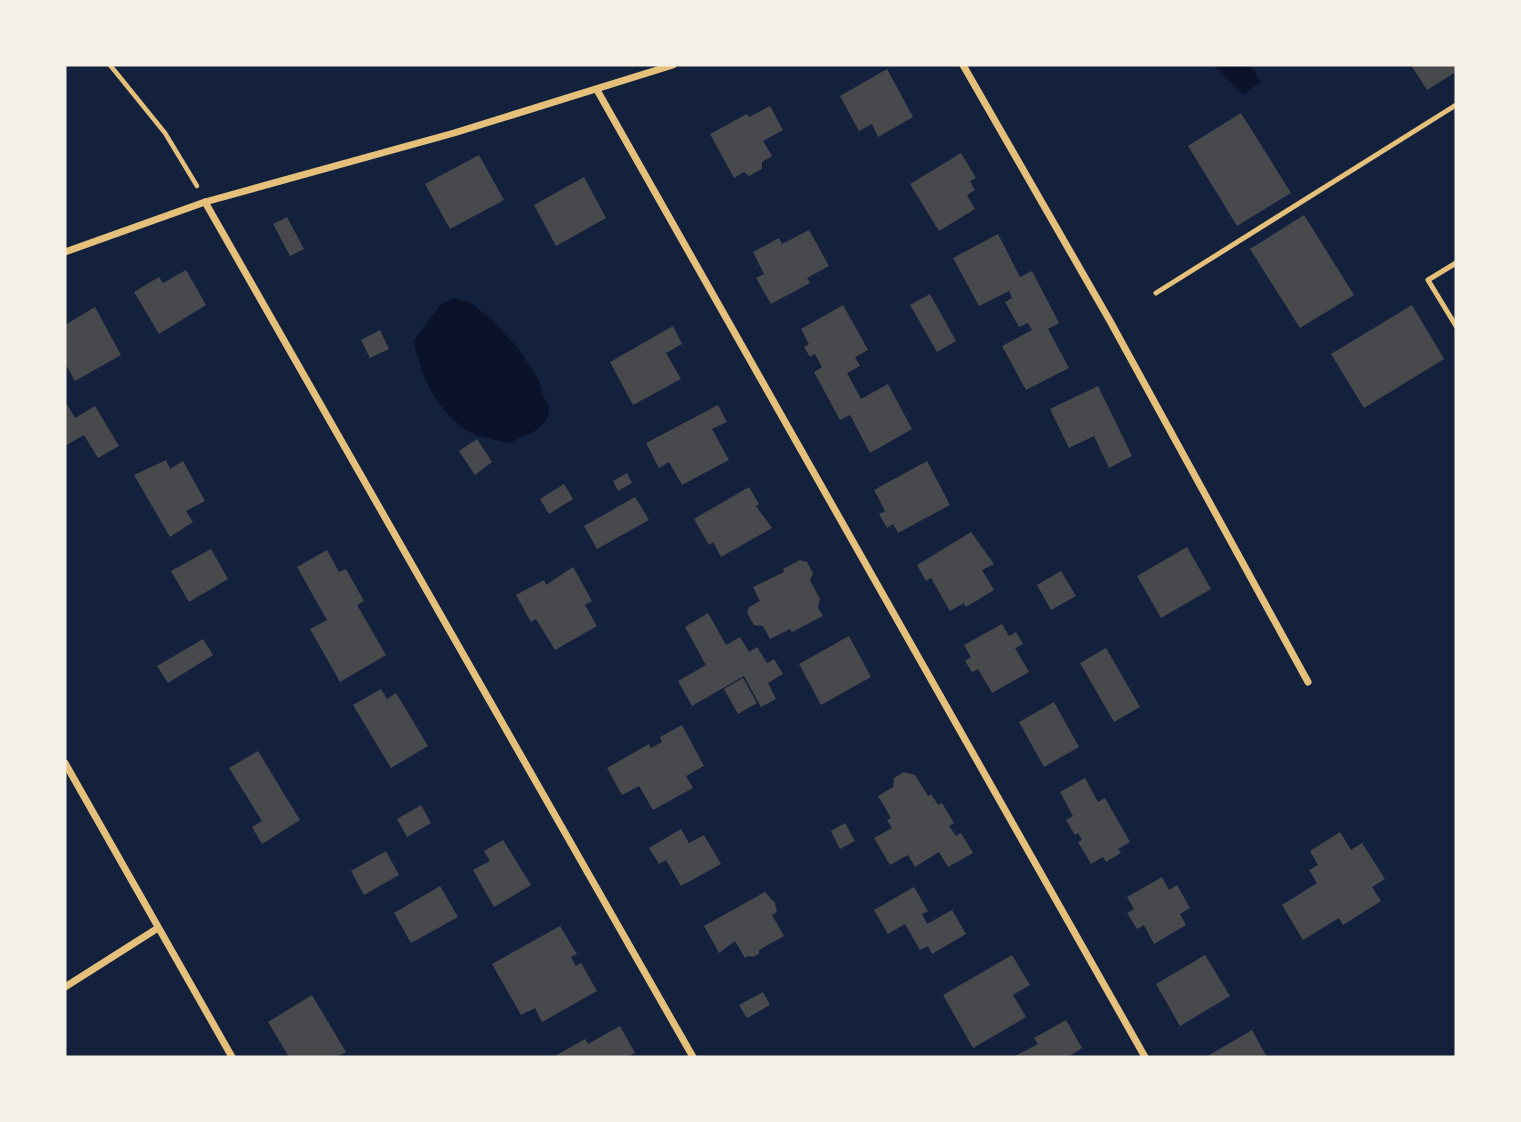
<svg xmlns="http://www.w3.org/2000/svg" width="1521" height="1122" viewBox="0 0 1521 1122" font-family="'Fira Sans',sans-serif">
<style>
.water{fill:#0b132b}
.building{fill:#48494c}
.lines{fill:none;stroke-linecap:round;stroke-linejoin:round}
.path{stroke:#e5c07b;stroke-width:4.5}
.service{stroke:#e5c07b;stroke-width:5}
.minor{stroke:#e5c07b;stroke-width:7}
</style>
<rect width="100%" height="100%" fill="#14213d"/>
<g class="water">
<path d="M1214 65H1250L1261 82 1243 95Z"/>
<path d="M454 298 471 303 493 321 517 347 538 378 543 396 549 407 548 418 537 430 510 443C497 440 480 438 468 431 436 410 420 376 414 340L441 304Z"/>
</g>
<g class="building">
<path d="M1411 65H1456V72L1427 90Z"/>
<path d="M887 69 913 117 878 137 872 124 859 131 840 96Z"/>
<path d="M770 106 783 130 763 141 772 156 762 162V169L749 176 744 172 734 178 710 134 747 114 749 117Z"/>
<path d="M1241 113 1291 193 1237 226 1188 146Z"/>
<path d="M961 153 976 178 970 181 975 190 967 195 975 209 939 231 910 184Z"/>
<path d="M479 155 504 200 450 229 425 184Z"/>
<path d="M584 177 606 218 556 246 534 205Z"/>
<path d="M1304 215 1354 295 1300 328 1250 249Z"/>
<path d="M287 217 304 249 290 256 273 224Z"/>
<path d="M809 230 829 266 807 278 810 283 771 304 756 278 764 274 753 252 779 238 782 244Z"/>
<path d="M998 234 1020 277 1032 271 1059 323 1048 329 1069 368 1026 390 1002 346 1032 330 1028 323 1019 327 1005 302 1012 298 1009 291 979 306 953 258Z"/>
<path d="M186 270 206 305 159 334 134 292 159 277 163 283Z"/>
<path d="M930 294 956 341 937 352 910 305Z"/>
<path d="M843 305 868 350 855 357 860 366 847 373 861 399 888 384 912 429 870 453 850 415 840 420 814 372 822 367 815 354 810 357 804 347 809 344 801 329Z"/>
<path d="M1412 305 1444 359 1364 408 1331 354Z"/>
<path d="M95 307 121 355 75 381 65 363V325Z"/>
<path d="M673 326 682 344 666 353 681 379 633 405 610 362Z"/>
<path d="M380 330 389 349 370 358 361 340Z"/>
<path d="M1098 386 1132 456 1109 468 1094 436 1069 448 1050 409Z"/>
<path d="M65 401 75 418 95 406 119 446 98 458 84 435 65 446Z"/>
<path d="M718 405 727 422 712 429 729 460 682 485 669 462 659 468 646 443Z"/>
<path d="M477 439 492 462 475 475 459 451Z"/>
<path d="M166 460 170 469 183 461 205 501 186 511 193 522 170 537 134 475Z"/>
<path d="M927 461 950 505 898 533 893 524 887 528 879 514 885 511 874 490Z"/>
<path d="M627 473 632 483 618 491 613 481Z"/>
<path d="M564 484 573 499 549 514 540 499Z"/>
<path d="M749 487 759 504 756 506 772 528 721 557 713 542 709 545 694 519Z"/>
<path d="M635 497 649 520 597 549 584 526Z"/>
<path d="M971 532 994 564 982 570 994 590 966 607 964 603 950 611 931 578 926 581 917 565Z"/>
<path d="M1187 547 1211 589 1161 618 1137 576Z"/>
<path d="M211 549 228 579 189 602 171 571Z"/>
<path d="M327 550 339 572 346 569 364 601 357 605 386 655 340 682 310 629 327 620 297 567Z"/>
<path d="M800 560 807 562 813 573 810 580 820 599 818 608 823 616 792 632 790 629 770 639 763 626 754 625 747 613 749 607 760 601 753 587 784 572 783 569Z"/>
<path d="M573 567 592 601 585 605 597 626 555 650 536 619 531 622 516 595 544 580 546 585Z"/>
<path d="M1061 571 1076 596 1051 610 1037 585Z"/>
<path d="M708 613 726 645 740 637 749 652 757 647 767 663 774 659 783 674 768 683 776 699 761 707 744 676 692 706 678 681 706 665 685 627Z"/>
<path d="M1002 624 1009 636 1016 632 1023 644 1015 648 1029 672 992 693 978 669 972 672 965 661 971 657 964 645Z"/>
<path d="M849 636 871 677 821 705 799 664Z"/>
<path d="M203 639 213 655 168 683 157 666Z"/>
<path d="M1106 648 1140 707 1114 722 1080 663Z"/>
<path d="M743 678 757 703 738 714 724 689Z"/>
<path d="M381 689 387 699 396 693 428 746 391 768 353 705Z"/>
<path d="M1054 702 1079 747 1044 767 1019 722Z"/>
<path d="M682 725 704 766 686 776 693 788 653 810 639 786 622 795 607 768 649 744 651 748 662 742 660 737Z"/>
<path d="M258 751 300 820 262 844 252 827 262 821 229 768Z"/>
<path d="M904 772 915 775 928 796 931 794 938 805 942 803 954 823 949 826 956 836 961 833 973 853 948 867 939 852 915 867 908 855 890 865 874 838 892 828 887 820 891 818 878 796 893 787 894 778Z"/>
<path d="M1085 778 1098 802 1105 798 1130 842 1118 849 1121 853 1106 862 1103 857 1091 864 1078 842 1082 840 1078 833 1075 835 1066 820 1073 816 1060 792Z"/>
<path d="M421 805 431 823 407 837 397 819Z"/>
<path d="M845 823 855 841 840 849 831 831Z"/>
<path d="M681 829 689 843 704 835 721 864 681 886 666 860 659 864 649 848Z"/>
<path d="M1340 832 1351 850 1362 843 1385 879 1372 887 1381 901 1343 925 1339 918 1303 940 1282 905 1317 883 1309 870 1318 865 1310 851Z"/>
<path d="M503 840 531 885 494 907 473 870 490 861 484 851Z"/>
<path d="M386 851 399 875 364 895 351 871Z"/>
<path d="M1162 877 1169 890 1177 885 1190 908 1180 914 1186 925 1154 944 1144 925 1137 929 1127 913 1134 909 1127 897Z"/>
<path d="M440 886 458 917 411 943 394 913Z"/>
<path d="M914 887 928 911 922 914 927 924 952 910 966 934 932 954 928 946 920 950 905 924 888 934 874 910Z"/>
<path d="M765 892 775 903 777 912 772 915 784 936 759 950V954L753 957 748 956 745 958 735 941 719 953 704 926Z"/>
<path d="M560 926 577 954 571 957 576 966 581 963 597 991 542 1022 535 1008 521 1015 492 964Z"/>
<path d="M1012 955 1030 985 1013 995 1026 1017 973 1048 943 995Z"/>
<path d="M1205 955 1230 996 1180 1026 1156 984Z"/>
<path d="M763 992 770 1005 747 1018 739 1005Z"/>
<path d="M312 995 346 1052 336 1057H289L268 1022Z"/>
<path d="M1066 1020 1082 1048 1068 1057H1013L1038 1044 1034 1038Z"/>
<path d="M620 1026 635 1053 626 1057H553L585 1039 588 1044Z"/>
<path d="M1252 1030 1267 1057H1206Z"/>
</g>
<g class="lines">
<path class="path" d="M110 65 165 133 197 186"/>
<g class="service">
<path d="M1456 263 1428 280 1456 326"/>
<path d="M1156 293 1456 105"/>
</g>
<g class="minor">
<path d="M963 65 1110 321 1308 682"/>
<path d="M597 90 1145 1057"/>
<path d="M205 202 693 1057"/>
<path d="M65 252 205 202 454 133 673 65"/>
<path d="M65 763 232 1057"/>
<path d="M65 987 158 928"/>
</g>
</g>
<rect width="1521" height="1122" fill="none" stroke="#f6f1e7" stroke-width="133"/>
</svg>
